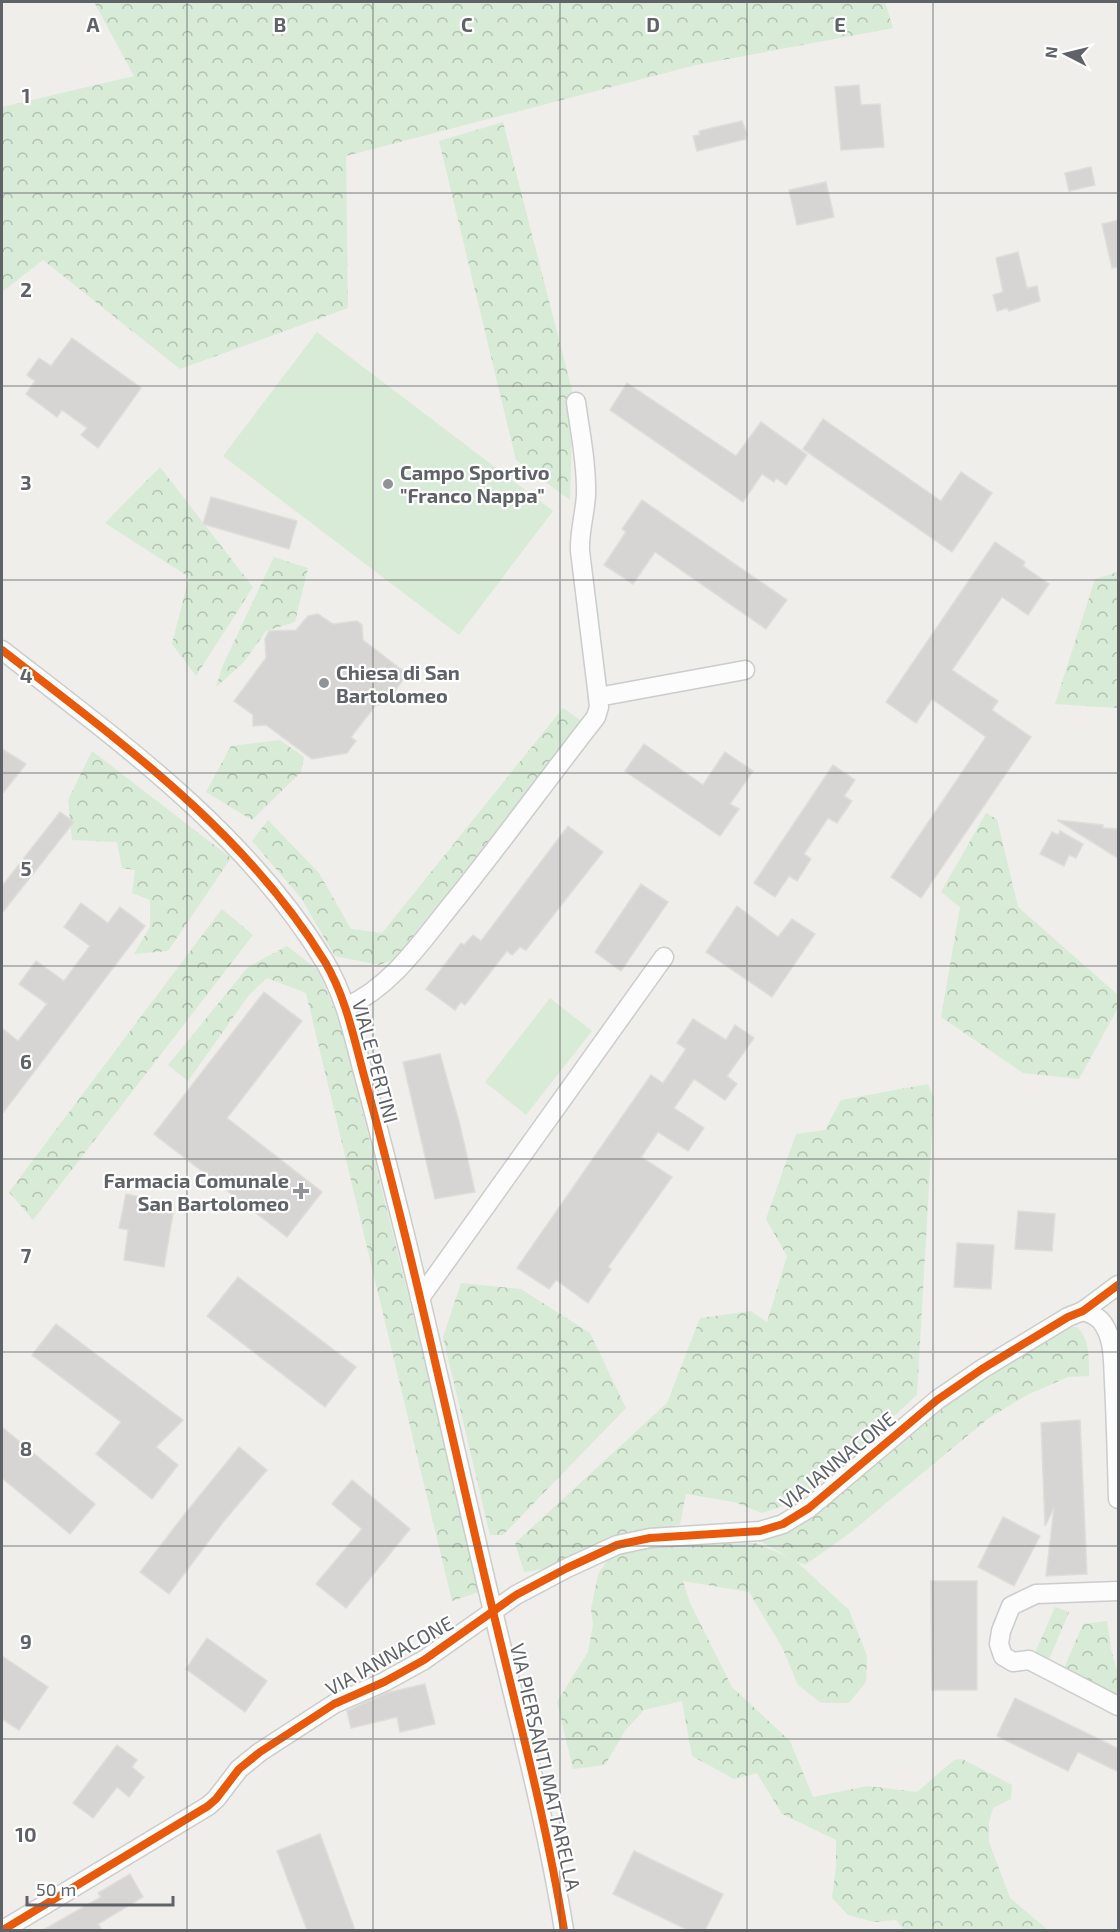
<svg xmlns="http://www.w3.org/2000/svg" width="1120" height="1932" viewBox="0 0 1120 1932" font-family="'Exo 2',sans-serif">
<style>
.forest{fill:url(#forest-crowns)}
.pitch{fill:#d8ebd6}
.building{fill:#d6d5d3;stroke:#deddd9;stroke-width:1.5}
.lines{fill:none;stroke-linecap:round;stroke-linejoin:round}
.street-casing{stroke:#cbcccc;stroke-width:21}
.street{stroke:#fdfcfc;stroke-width:18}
.cycleway-casing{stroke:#fff;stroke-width:11}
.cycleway{stroke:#e8590c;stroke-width:8}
.grid{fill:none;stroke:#5f6368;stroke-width:1.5;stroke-opacity:0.55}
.poi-dot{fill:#919496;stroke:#fff;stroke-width:2}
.labels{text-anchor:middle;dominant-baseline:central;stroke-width:4.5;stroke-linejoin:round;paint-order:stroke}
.poi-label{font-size:20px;font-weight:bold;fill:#5f6368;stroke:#fff;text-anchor:start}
.street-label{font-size:20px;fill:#5f6368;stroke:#fff}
.grid-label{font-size:20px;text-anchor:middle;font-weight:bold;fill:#5f6368;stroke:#fff;stroke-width:4.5;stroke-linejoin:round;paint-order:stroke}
</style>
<defs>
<pattern id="forest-crowns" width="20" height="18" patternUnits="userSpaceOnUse" patternTransform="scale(1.5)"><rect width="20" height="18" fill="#d8ebd6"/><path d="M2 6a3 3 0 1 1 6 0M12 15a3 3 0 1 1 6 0" fill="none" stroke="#b2c2b1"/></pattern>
</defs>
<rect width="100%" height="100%" fill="#efeeea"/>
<g class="forest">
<path d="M94 2H885L893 28 696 65 346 156 348 308 180 369 43 260 2 292V107L134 76Z"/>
<path d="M503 122 573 394 570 500 516 460 439 141Z"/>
<path d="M160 467 253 587 196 676 172 644 189 577 105 523Z"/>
<path d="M274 557 308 568 295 622 266 631 244 662 216 687 223 665Z"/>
<path d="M1118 572V708L1055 704 1095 579Z"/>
<path d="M563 708 583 722 395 959 379 965 335 956 301 898 252 841 268 820 319 873 351 929 382 933Z"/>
<path d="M280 740 304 757 301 772 252 820 206 792 231 746Z"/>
<path d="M92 751 231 858 168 951 134 954 150 927V900L132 893 135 870 122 868 117 842 72 840 68 800Z"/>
<path d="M986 813 997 819 1018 907 1118 995V1008L1079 1079 1023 1073 941 1017 960 907 941 892Z"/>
<path d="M222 909 253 935 33 1220 9 1192Z"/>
<path d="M287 946 319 971 341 1026 482 1591 452 1601 306 993 267 978 249 995 188 1081 168 1065 248 967Z"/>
<path d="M928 1084 934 1099 917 1395 841 1466 793 1503 762 1513 734 1502 686 1494 680 1524 590 1548 544 1569 524 1572 515 1543 667 1403 700 1318 751 1311 767 1322 787 1256 766 1219 796 1134 825 1130 841 1100Z"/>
<path d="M461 1283 521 1289 590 1333 626 1408 503 1535H490L443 1337Z"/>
<path d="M1065 1327H1077C1090 1339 1089 1359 1089 1376L1068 1377 1027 1395 989 1418 850 1533 805 1565 795 1560 849 1610 867 1656 866 1682 849 1703H821L798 1685 782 1647 749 1592 683 1581 690 1603 732 1687 790 1741 813 1797 868 1786 917 1792 954 1760 962 1759 1012 1785 1011 1799 993 1808 989 1822V1842L1010 1898 1048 1930H904L896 1920 874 1922 848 1915 832 1898 836 1867V1840L782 1814 757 1773 734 1779 692 1756 682 1701 644 1710 625 1731 605 1765 573 1769 557 1702 588 1652 593 1625 591 1609 598 1574 610 1557 659 1545 755 1543 789 1557 758 1540 798 1518 927 1409Z"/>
<path d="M1055 1607 1069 1612 1048 1662 1034 1655Z"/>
<path d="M1107 1621 1111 1649 1118 1675V1700L1062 1673 1083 1624Z"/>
</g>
<g class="pitch">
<path d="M317 332 553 511 459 635 223 456Z"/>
<path d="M550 998 592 1031 526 1115 485 1082Z"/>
</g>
<g class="building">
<path d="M859 85 861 105 880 104 884 147 841 150 835 87Z"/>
<path d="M742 121 747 135 745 136 746 139 697 151 693 136 700 135 699 131Z"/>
<path d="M1091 167 1095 185 1069 191 1065 173Z"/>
<path d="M826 182 834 217 797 225 789 190Z"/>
<path d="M1119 220V267L1112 268 1102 224Z"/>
<path d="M1018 252 1027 288 1037 286 1040 301 1009 311 1007 308 997 311 993 295 1003 292 996 258Z"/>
<path d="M72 338 141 388 98 448 81 435 87 428 62 410 57 417 26 394 35 381 27 375 39 358 51 366Z"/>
<path d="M627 383 736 456 761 422 807 455 786 485 776 478 774 482 762 474 743 502 610 410Z"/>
<path d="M823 419 941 501 961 472 992 493 952 552 803 449Z"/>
<path d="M211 497 297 521 289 549 203 524Z"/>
<path d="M642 500 787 600 766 629 655 552 633 584 604 565 626 532 622 529Z"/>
<path d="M995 542 1025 562 1023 566 1049 584 1028 615 1002 597 952 670 998 701 992 710 1031 737 921 898 891 877 986 737 932 699 916 723 886 702Z"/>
<path d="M318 614 333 624 357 621 362 625 363 640 407 674 395 691V702L376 705 351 737 356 741 347 753 312 759 266 725 253 726V715L234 701 266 658 265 639 269 631 296 630 308 616Z"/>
<path d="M644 744 703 785 725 752 753 771 730 804 739 809 720 836 625 771Z"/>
<path d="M2 749 26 764 2 794Z"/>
<path d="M833 765 855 780 844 796 852 801 837 823 828 818 804 854 811 859 797 881 789 876 775 897 754 883Z"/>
<path d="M60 812 74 822 2 913V886Z"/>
<path d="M1057 820 1103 825V828L1119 829V859Z"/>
<path d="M568 826 603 852 526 950 520 947 512 955 507 951 465 1005 461 1002 455 1010 426 989 461 943 464 945 473 935 481 941Z"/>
<path d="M1060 831 1083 844 1076 858 1069 855 1064 866 1040 854 1052 832 1058 835Z"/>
<path d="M641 884 668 902 621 971 595 952Z"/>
<path d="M81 903 108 923 120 907 145 926 2 1114V1028L18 1041 47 1004 19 984 36 961 64 981 90 946 64 927Z"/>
<path d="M737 906 778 937 792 919 815 934 772 997 706 952Z"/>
<path d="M264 992 302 1021 227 1118 322 1192 287 1237 154 1134Z"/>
<path d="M693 1019 726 1040 735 1025 754 1038 727 1076 737 1084 725 1100 694 1079 674 1108 704 1128 688 1151 658 1132 641 1157 672 1177 608 1267 611 1269 588 1303 556 1280 549 1289 517 1268 651 1075 663 1083 686 1049 677 1043Z"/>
<path d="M440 1054 460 1125 475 1192 435 1199 403 1062Z"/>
<path d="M126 1194 156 1200V1204L174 1207 164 1267 124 1260 128 1230 119 1228Z"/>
<path d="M1018 1211 1055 1214 1052 1251 1015 1249Z"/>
<path d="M957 1243 994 1245 991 1289 954 1287Z"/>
<path d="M238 1277 356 1367 325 1407 207 1316Z"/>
<path d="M56 1324 183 1420 156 1447 178 1465 152 1499 96 1454 121 1422 32 1355Z"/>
<path d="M1080 1420 1087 1574 1046 1576 1054 1508 1045 1526 1041 1423Z"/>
<path d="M2 1427 95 1504 70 1534 2 1478Z"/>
<path d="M239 1447 267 1470 224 1521 169 1594 140 1572 184 1515Z"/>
<path d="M352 1480 410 1529 346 1608 316 1584 362 1529 332 1504Z"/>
<path d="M1003 1517 1040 1536 1014 1586 978 1567Z"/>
<path d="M931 1581H977V1690H932Z"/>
<path d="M207 1638 267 1681 245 1712 186 1669Z"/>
<path d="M2 1656 48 1687 19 1730 2 1719Z"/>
<path d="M425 1684 435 1724 400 1732 397 1717 351 1728 347 1711 386 1693Z"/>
<path d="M1015 1698 1119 1749V1772L1078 1752 1068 1771 997 1736Z"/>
<path d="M117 1745 137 1760 132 1767 144 1777 129 1797 117 1787 93 1818 73 1803Z"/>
<path d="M320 1834 355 1930H307L277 1851Z"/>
<path d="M634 1851 723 1894 705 1930H688L613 1894Z"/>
<path d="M130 1874 143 1897 98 1924 102 1930H43L101 1897 98 1893Z"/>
</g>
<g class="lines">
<g class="street-casing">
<g id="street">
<path d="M2 650C120 742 246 832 325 962 345 996 353 1034 363 1072 377 1123 390 1175 403 1227 434 1352 461 1478 491 1603 517 1712 546 1820 564 1930"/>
<path d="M598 697 745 670"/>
<path d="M346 1007C394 985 423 939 456 899 504 839 549 777 596 717L599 707 598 697 580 551C579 532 585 514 586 495 587 464 580 432 576 402"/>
<path d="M420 1298 664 957"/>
<path d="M1083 1311C1093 1314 1101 1318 1105 1327 1114 1342 1113 1365 1114 1382 1116 1421 1117 1460 1118 1499"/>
<path d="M1118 1591 1036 1594 1011 1606 1001 1631 999 1644 1003 1656 1013 1662 1029 1660 1118 1706"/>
<path d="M3 1930 208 1806 216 1799 239 1769 260 1752 334 1704 384 1682 424 1660 516 1595 567 1568 617 1545 650 1538 760 1531 783 1524 809 1508 937 1400 982 1369 1068 1317 1083 1311 1118 1285"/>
</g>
</g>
<use href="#street" class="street"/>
<g class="cycleway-casing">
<g id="cycleway">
<path d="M2 650C120 742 246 832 325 962 345 996 353 1034 363 1072 377 1123 390 1175 403 1227 434 1352 461 1478 491 1603 517 1712 546 1820 564 1930"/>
<path d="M3 1930 208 1806 216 1799 239 1769 260 1752 334 1704 384 1682 424 1660 516 1595 567 1568 617 1545 650 1538 760 1531 783 1524 809 1508 937 1400 982 1369 1068 1317 1083 1311 1118 1285"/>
</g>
</g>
<use href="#cycleway" class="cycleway"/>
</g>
<path class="grid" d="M187 2V1930M373 2V1930M560 2V1930M747 2V1930M933 2V1930M2 193H1118M2 386H1118M2 580H1118M2 773H1118M2 966H1118M2 1159H1118M2 1352H1118M2 1546H1118M2 1739H1118"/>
<g class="poi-dot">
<circle cx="388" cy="484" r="6"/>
<circle cx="324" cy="683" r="6"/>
<path d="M298 1182h6v6h6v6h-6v6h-6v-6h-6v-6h6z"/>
</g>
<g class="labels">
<g class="poi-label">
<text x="400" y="472">Campo Sportivo<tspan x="400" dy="23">"Franco Nappa"</tspan></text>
<text x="336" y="672">Chiesa di San<tspan x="336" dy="23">Bartolomeo</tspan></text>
<text x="289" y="1180" text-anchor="end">Farmacia Comunale<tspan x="289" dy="23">San Bartolomeo</tspan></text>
</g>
<g class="street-label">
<text transform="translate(376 1061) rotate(75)">VIALE PERTINI</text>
<text transform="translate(837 1460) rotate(-39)">VIA IANNACONE</text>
<text transform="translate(389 1655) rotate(-29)">VIA IANNACONE</text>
<text transform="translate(546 1767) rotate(77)">VIA PIERSANTI MATTARELLA</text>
</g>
</g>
<g class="grid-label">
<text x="93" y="32">A</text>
<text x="280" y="32">B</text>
<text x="467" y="32">C</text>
<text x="653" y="32">D</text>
<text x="840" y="32">E</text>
<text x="26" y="103">1</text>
<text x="26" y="297">2</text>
<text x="26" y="490">3</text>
<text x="26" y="683">4</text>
<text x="26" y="876">5</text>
<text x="26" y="1069">6</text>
<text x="26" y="1263">7</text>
<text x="26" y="1456">8</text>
<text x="26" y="1649">9</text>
<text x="26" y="1842">10</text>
</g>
<rect width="1120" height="1932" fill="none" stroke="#5f6368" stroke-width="6"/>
<g transform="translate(1066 54) rotate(277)" stroke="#ffffff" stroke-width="4.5" paint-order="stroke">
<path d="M0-4.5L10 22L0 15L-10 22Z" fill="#5f6368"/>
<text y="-9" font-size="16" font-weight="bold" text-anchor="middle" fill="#5f6368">N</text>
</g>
<path d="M27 1896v9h146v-9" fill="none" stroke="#5f6368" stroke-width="3"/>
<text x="36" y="1896" font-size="18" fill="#5f6368" stroke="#ffffff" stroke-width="4.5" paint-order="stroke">50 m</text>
</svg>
